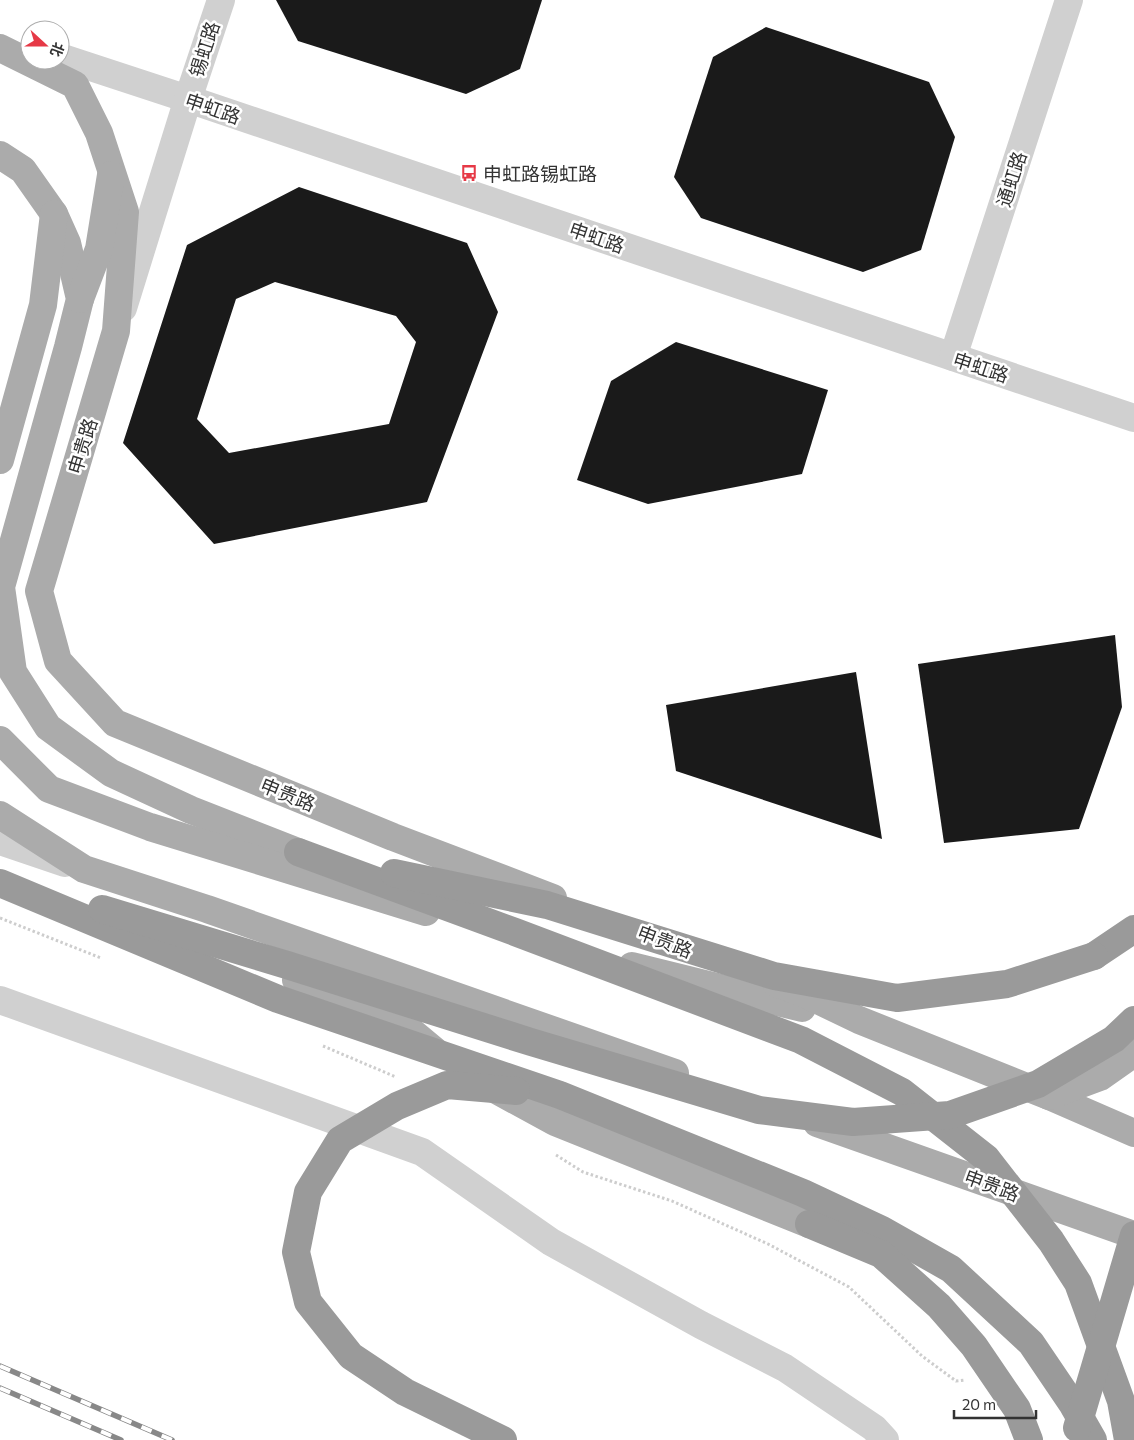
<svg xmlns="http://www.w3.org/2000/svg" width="1134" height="1440" viewBox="0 0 1134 1440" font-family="Commissioner,'Noto Sans SC',sans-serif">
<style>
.building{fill:#1a1a1a;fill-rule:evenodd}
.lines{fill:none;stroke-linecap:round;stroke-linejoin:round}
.path{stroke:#cdcdcd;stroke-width:3;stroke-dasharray:2.5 2.5;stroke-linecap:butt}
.minor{stroke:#d0d0d0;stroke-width:28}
.major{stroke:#ababab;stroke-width:28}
.highway{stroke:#9a9a9a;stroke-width:28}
.rail-casing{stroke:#888;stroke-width:5.5}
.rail{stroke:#fff;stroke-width:4;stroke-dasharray:11;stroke-linecap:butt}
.highway-bridge{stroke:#9a9a9a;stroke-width:28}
.labels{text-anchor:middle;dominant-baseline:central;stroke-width:5;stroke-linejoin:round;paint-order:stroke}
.street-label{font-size:19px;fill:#333;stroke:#fff}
.poi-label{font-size:19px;fill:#333;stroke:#fff;text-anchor:start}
</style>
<rect width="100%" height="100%" fill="#fff"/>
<g class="building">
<path d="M276 0H542L520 69 466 94 298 41Z"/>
<path d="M766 27 929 82 955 137 921 250 863 272 701 218 674 177 713 57Z"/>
<path d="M299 187 467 243 498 312 427 502 214 544 123 443 187 245ZM275 282 396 316 416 342 389 424 229 453 197 419 236 299Z"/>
<path d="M676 342 828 390 802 474 648 504 577 480 611 381Z"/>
<path d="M1115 635 1122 707 1079 829 944 843 918 664Z"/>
<path d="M856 672 882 839 676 771 666 705Z"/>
</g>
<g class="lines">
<g class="path">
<path d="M0 918 101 958"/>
<path d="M323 1046 396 1077"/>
<path d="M556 1155 583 1172 672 1201 768 1244 849 1287 922 1356 956 1381 965 1380"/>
</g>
<g class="minor">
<path d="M60 57 188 99 1134 418"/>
<path d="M123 308 188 99 221 0"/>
<path d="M953 357 1069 0"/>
<path d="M0 841 65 863"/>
<path d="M0 1000 422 1152 551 1242 701 1325 785 1368 874 1428 885 1440"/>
</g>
<g class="major">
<path d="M0 48 75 85 99 133 125 212 116 331 39 591 58 661 115 723 393 837 553 898"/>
<path d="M0 155 23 170 54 214 67 243 80 299 68 347 1 587 13 672 48 727 111 773 191 810 298 852"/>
<path d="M80 299 99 249 111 175"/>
<path d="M0 460 43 305 54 214"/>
<path d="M0 740 49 789 150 827 426 912"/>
<path d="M0 815 84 869 207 909 675 1073"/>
<path d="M632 966 802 1008"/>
<path d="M296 980 394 1017 436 1052"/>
<path d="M776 983 801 992 859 1020 1049 1096 1134 1133"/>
<path d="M489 1086 555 1122 809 1224"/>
<path d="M1049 1096 1100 1077 1134 1053"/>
<path d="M817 1123 1134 1235"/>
</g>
<path class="highway" d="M1094 956 1134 929"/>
<g class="rail-casing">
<g id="rail">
<path d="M0 1366 172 1440"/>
<path d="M0 1388 121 1440"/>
</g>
</g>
<use href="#rail" class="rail"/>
<g class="highway-bridge">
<path d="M298 852 515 932 801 1040 902 1092 986 1158 1051 1241 1078 1283 1121 1401 1128 1440"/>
<path d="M394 873 547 905 774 976 897 998 1007 984 1094 956"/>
<path d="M0 883 278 999 560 1095 803 1193 882 1230 951 1269 1031 1343 1073 1405 1093 1440"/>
<path d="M102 909 287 965 531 1042 759 1110 853 1122 950 1115 1038 1084 1114 1039 1134 1020"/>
<path d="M809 1224 881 1254 939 1306 974 1346 1017 1409 1029 1440"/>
<path d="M1077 1428 1134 1235"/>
<path d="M503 1440 405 1392 351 1356 308 1302 296 1252 308 1192 340 1140 397 1106 447 1085 516 1091"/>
</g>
</g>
<defs>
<g id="bus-bare" transform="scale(1.35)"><path d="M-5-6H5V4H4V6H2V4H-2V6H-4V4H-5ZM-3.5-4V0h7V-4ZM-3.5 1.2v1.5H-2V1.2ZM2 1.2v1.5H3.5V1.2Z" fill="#e63946" stroke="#fff" stroke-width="2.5" paint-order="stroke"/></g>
</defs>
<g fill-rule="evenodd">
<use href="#bus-bare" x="469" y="173"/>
</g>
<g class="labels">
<g class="street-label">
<text transform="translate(204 49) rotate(-72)">锡虹路</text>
<text transform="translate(213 108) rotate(19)">申虹路</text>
<text transform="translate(1011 179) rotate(-72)">通虹路</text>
<text transform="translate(597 237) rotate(19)">申虹路</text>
<text transform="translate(981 367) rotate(18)">申虹路</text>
<text transform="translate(82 446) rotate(-73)">申贵路</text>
<text transform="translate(288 794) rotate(22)">申贵路</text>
<text transform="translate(665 941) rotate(21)">申贵路</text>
<text transform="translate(992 1185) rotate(20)">申贵路</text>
</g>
<g class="poi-label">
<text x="483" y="173">申虹路锡虹路</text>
</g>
</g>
<g transform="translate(45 45) rotate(111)"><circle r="24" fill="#ffffff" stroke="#adadad"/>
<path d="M0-4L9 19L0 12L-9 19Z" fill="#e63946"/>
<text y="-8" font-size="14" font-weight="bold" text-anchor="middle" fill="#333333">北</text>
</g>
<path d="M954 1410v8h82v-8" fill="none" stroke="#333333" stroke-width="2.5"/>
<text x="962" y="1410" font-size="15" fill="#333333" stroke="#ffffff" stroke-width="4" paint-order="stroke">20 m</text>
</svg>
